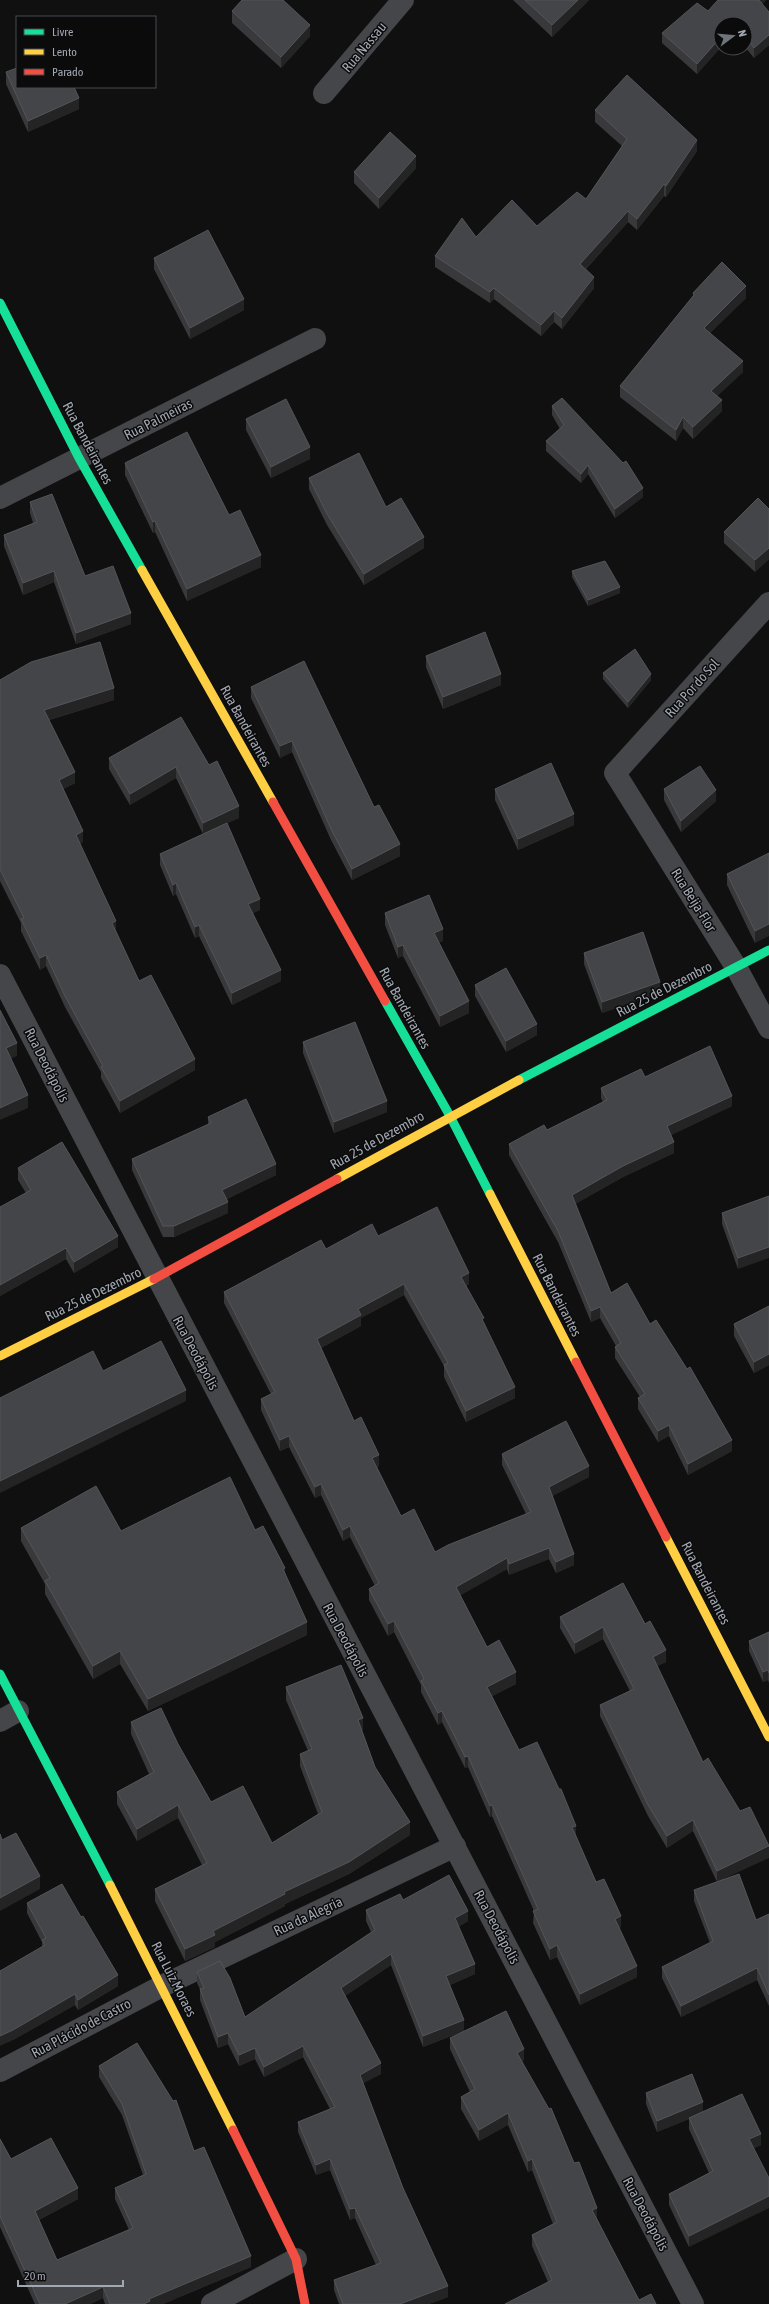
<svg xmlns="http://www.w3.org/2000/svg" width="769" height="2304" viewBox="0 0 769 2304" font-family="'Asap Condensed',sans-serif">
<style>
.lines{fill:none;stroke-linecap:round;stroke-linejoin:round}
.street{stroke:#454649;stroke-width:22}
.fast{stroke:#16e098;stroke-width:9}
.slow{stroke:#ffcf43;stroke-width:9}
.jam{stroke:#f24e42;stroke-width:9}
.wall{fill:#39393c}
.shaded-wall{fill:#242425}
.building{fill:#444549;stroke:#535559}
.labels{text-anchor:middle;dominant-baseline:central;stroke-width:3;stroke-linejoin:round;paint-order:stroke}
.street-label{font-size:14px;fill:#a2a8b2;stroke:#0b0b0c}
</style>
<rect width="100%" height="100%" fill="#101011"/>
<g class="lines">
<g class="street">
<path d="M324 93 403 0"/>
<path d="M0 498 315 339"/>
<path d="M769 603 615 773 736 967 769 1028"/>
<path d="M0 975 693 2304"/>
<path d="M0 1721 18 1711"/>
<path d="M0 2071 162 1986 455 1846"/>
<path d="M212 2304 296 2259"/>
</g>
<g class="fast">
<path d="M0 303 79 458 142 570"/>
<path d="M385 1001 450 1116 490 1194"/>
<path d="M519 1080 769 950"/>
<path d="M0 1674 110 1885"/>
</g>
<g class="slow">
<path d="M142 570 273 802"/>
<path d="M337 1179 519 1080"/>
<path d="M490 1194 576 1362"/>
<path d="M0 1356 154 1279"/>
<path d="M666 1537 769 1737"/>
<path d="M110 1885 233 2130"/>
</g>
<g class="jam">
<path d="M273 802 385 1001"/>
<path d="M154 1279 337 1179"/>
<path d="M576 1362 666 1537"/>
<path d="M233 2130 296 2259 305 2304"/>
</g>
</g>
<g class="wall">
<path d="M513 0H589L552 37Z"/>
<path d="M718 0H766L762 4 769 12V45L754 58 745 47V24H721V47L697 74 662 43V33L708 11Z"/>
<path d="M232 11 310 36 281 68 232 23Z"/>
<path d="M6 72 79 109 28 132 6 84Z"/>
<path d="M595 110 697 151 666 197 664 196 637 230 628 222 586 269 594 288 562 329 554 322 541 336 494 299 490 303 435 267V256L476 237 537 226 586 199 622 146 595 122Z"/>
<path d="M416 168 379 209 354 183V172Z"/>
<path d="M154 258 244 310 190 339 154 269Z"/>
<path d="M693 293 746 298 710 333 743 372 717 396 722 411 693 439 683 428 676 441 620 397V386L693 296Z"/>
<path d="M552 406 643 497 615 518 588 474 581 483 546 451V441L560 429 552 415Z"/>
<path d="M246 419 310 459 271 478 246 430Z"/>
<path d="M125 463 261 567 187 601 155 532 153 533 125 475Z"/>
<path d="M309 478 386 507 424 548 364 585 327 525 309 489Z"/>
<path d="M30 502 85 576 131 624 76 644 54 582 23 595 4 546V535L33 523 30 513Z"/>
<path d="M769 509V559L755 572 724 543V532Z"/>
<path d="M572 571 620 593 588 606 572 577Z"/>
<path d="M426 656 501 685 443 709 426 667Z"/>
<path d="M603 673 651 680 628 708 603 679Z"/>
<path d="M0 680 114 700 49 720 75 783 63 789 83 842 80 844 116 932 139 981 195 1070 120 1113 101 1078V1072L65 1007 46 966 40 970 21 931V923L0 881Z"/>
<path d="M251 687 374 807 400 856 352 880 331 840 292 752 280 758 251 698Z"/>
<path d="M109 758 209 765 239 818 227 823 260 910 253 913 281 981 232 1005 199 936 195 938 176 894 173 896 160 865V854L203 834 176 778 130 805 109 769Z"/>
<path d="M495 789 574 825 518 850 495 800Z"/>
<path d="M664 789 716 801 681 832 664 800Z"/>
<path d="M769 853 755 943 727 885V874Z"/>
<path d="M385 913 443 941 438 942 469 1013 440 1027 403 956 398 958 385 925Z"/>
<path d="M584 953 660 993 602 1013 584 964Z"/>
<path d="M475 985 537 1035 506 1052 475 996Z"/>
<path d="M303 1042 387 1112 334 1133 303 1053Z"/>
<path d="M645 1077 732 1106 671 1135 674 1153 623 1177 575 1204 611 1293 650 1324 732 1451 688 1475 669 1436 658 1442 638 1409V1398L640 1397 615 1358V1347L616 1346 600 1318 591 1322 558 1242 509 1155V1144L547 1130 603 1102 601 1098V1088Z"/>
<path d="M208 1117 276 1175 227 1199 228 1213 174 1237H163L132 1170V1159L208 1125Z"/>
<path d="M18 1168 118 1247 74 1273 66 1259 0 1296V1207L26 1193 18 1180Z"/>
<path d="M769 1196 738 1269 722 1224V1213Z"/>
<path d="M378 1236 469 1284 466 1286 484 1323 515 1398 466 1422 444 1377V1366L404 1295 361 1318V1326L321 1348 354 1421 379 1466 377 1467 401 1516 435 1552 526 1514 502 1465V1454L589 1477 552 1496 574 1565 556 1573 549 1559 509 1575 507 1569 460 1595 487 1647 516 1684 492 1696 519 1750 576 1837 596 1882 621 1927 619 1928 637 1977 580 2005 557 1957 550 1960 533 1923 534 1911 492 1816 490 1817 468 1767 465 1768 442 1722 438 1725 421 1692V1685L394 1632 388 1636 369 1600V1589L375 1586 350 1537 343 1541 321 1495 315 1498 289 1447 280 1451 261 1410V1399L271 1394 224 1303V1292L326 1249Z"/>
<path d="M769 1306V1365L754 1373 734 1336V1324Z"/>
<path d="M21 1528 121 1531 255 1530 285 1576 307 1635 148 1711 120 1664 93 1679 45 1594V1584L21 1541Z"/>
<path d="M623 1583 666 1662 657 1666 723 1880 756 1920 769 1914V2006L757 1980 681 2017 662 1978V1967L710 1943 694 1901V1890L717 1882 693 1831 667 1848 648 1816 600 1716V1705L630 1691 603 1639 575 1654 560 1628V1617Z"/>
<path d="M769 1632V1683L768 1680 763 1682 749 1651V1641Z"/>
<path d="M286 1687 363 1730H361L375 1767 410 1835 349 1874 285 1904V1906L215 1942V1947L185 1961 155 1901V1889L202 1865 178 1818 137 1841 117 1804V1792L149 1774 131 1734V1722L178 1744 211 1802 272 1843 318 1814 300 1766V1754L308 1751 286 1700Z"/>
<path d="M403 1900 468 1921 458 1927 475 1974 450 1985 464 2031 423 2047 391 1965 345 1996 381 2074 363 2083 403 2188 448 2297 429 2304H339L334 2290V2280L376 2265 355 2218 350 2220 330 2170 316 2175 298 2132V2122L330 2109 303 2057 264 2077 255 2059 239 2066 228 2044 218 2048 200 2000V1989L197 1983V1972L245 2017 371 1932 366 1921V1910Z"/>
<path d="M27 1903 118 1986 78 2010 75 2005 13 2040 42 1947V1942L27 1913Z"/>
<path d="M450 2038 524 2060 522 2061 597 2219 639 2300 656 2304 548 2282 532 2246V2235L553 2224 532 2170 528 2172 508 2125 479 2141 461 2109V2097L470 2092 450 2049Z"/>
<path d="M99 2066 194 2151 251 2267 163 2304H105L103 2298 90 2304H35L0 2227V2139L11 2159 78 2199 39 2220 57 2260 129 2230 115 2199V2188L143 2175 122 2115 99 2077Z"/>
<path d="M646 2093 703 2111 761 2145 754 2148 689 2247 669 2205V2194L709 2173 689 2129V2119L657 2132 646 2104Z"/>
</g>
<g class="shaded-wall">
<path d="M578 0H589L552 37V25Z"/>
<path d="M758 0H766L758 9Z"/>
<path d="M310 25V36L281 68V57Z"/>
<path d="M769 35V45L754 58V48Z"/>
<path d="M721 37V47L697 74V64Z"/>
<path d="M79 98V109L28 132V121Z"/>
<path d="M697 140V151L666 197V186Z"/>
<path d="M416 156V168L379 209V198Z"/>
<path d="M664 184V196L637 230V219Z"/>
<path d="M628 211V222L580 275V264Z"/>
<path d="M594 277V288L562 329V318Z"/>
<path d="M746 286V298L704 339V328Z"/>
<path d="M494 288V299L490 303V292Z"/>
<path d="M244 299V310L190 339V328Z"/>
<path d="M554 311V322L541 336V325Z"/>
<path d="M743 361V372L711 402V391Z"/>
<path d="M722 400V411L693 439V427Z"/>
<path d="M683 417V428L676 441V430Z"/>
<path d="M310 447V459L271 478V467Z"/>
<path d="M588 465V474L581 483V474Z"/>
<path d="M643 488V497L615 518V509Z"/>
<path d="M155 521V532L153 533V522Z"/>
<path d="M424 537V548L364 585V574Z"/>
<path d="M769 548V559L755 572V560Z"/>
<path d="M261 555V567L187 601V589Z"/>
<path d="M54 571V582L23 595V583Z"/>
<path d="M620 587V593L588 606V600Z"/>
<path d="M131 613V624L76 644V633Z"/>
<path d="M501 674V685L443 709V697Z"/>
<path d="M651 674V680L628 708V702Z"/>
<path d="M114 688V700L44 721V710Z"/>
<path d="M292 741V752L280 758V746Z"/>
<path d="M176 767V778L130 805V794Z"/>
<path d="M75 772V783L59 791V780Z"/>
<path d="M716 790V801L681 832V821Z"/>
<path d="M239 806V818L203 834V823Z"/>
<path d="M574 814V825L518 850V839Z"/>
<path d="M83 831V842L76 846V835Z"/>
<path d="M400 844V856L352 880V869Z"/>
<path d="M176 883V894L173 896V885Z"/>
<path d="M260 899V910L248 915V904Z"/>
<path d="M116 921V932L112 923Z"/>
<path d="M769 924V936L755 943V931Z"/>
<path d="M199 925V936L195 938V927Z"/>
<path d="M443 929V941L434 944V933Z"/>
<path d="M403 945V956L398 958V947Z"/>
<path d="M46 955V966L40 970V958Z"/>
<path d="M281 970V981L232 1005V993Z"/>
<path d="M660 982V993L602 1013V1002Z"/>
<path d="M469 1001V1013L440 1027V1016Z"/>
<path d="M537 1024V1035L506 1052V1041Z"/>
<path d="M17 1043V1056L6 1061V1048Z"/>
<path d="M195 1059V1070L120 1113V1101Z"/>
<path d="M28 1095V1108L0 1120V1108Z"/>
<path d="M732 1096V1106L667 1137V1126Z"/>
<path d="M387 1101V1112L334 1133V1122Z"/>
<path d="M674 1142V1153L623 1177 572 1206V1195L623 1166Z"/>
<path d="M276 1164V1175L222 1201V1190Z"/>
<path d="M228 1202V1213L174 1237V1226Z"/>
<path d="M118 1236V1247L74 1273V1262Z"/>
<path d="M769 1247V1258L738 1269V1258Z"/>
<path d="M66 1248V1259L0 1296V1285Z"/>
<path d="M469 1273V1284L461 1288V1277Z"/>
<path d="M404 1284V1295L361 1318V1326L317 1350V1339L358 1309Z"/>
<path d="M600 1307V1318L591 1322V1311Z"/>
<path d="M769 1354V1365L754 1373V1362Z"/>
<path d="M515 1387V1398L466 1422V1411Z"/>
<path d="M186 1390V1401L0 1493V1481Z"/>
<path d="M669 1425V1436L658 1442V1431Z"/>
<path d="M289 1436V1447L280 1451V1440Z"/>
<path d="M732 1440V1451L688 1475V1464Z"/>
<path d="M379 1455V1466L372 1469V1458Z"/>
<path d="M589 1466V1477L549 1498V1487Z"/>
<path d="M321 1484V1495L315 1498V1487Z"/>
<path d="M350 1526V1537L343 1541V1530Z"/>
<path d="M549 1548V1559L509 1575V1564Z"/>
<path d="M574 1554V1565L556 1573V1562Z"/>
<path d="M507 1558V1569L456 1598V1587Z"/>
<path d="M285 1568V1581L283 1569Z"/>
<path d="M394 1621V1632L388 1636V1624Z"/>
<path d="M307 1622V1635L148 1711V1699Z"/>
<path d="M603 1627V1639L575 1654V1643Z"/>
<path d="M666 1650V1662L653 1668V1657Z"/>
<path d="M120 1651V1664L93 1679V1666Z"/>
<path d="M768 1670V1680L763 1682V1672Z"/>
<path d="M516 1672V1684L487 1699V1687Z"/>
<path d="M442 1711V1722L438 1725V1713Z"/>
<path d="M363 1718V1730L358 1732V1720Z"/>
<path d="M468 1756V1767L465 1768V1757Z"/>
<path d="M178 1805V1818L137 1841V1829Z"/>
<path d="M492 1805V1816L490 1817V1806Z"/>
<path d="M693 1820V1831L667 1848V1836Z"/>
<path d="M410 1822V1835L349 1874 285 1904V1906L215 1942V1947L185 1961V1949L213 1931 284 1892Z"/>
<path d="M576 1826V1837L572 1827Z"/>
<path d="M769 1847V1858L717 1882V1871Z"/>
<path d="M40 1876V1889L0 1911V1898Z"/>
<path d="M468 1911V1921L455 1929V1918Z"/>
<path d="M621 1916V1927L615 1930V1919Z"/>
<path d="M557 1945V1957L550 1960V1949Z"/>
<path d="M391 1954V1965L341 1999V1988Z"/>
<path d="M475 1964V1974L446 1987V1976Z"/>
<path d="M637 1966V1977L580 2005V1994Z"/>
<path d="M757 1968V1980L681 2017V2006Z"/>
<path d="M118 1975V1986L78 2010V2000Z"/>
<path d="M75 1994V2005L13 2040 0 2046V2036Z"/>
<path d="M464 2020V2031L423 2047V2036Z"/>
<path d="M228 2033V2044L218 2048V2037Z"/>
<path d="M303 2046V2057L264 2077V2067Z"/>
<path d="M255 2048V2059L239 2066V2055Z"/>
<path d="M524 2049V2060L517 2064V2053Z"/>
<path d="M381 2063V2074L360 2085V2075Z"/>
<path d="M703 2102V2113L657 2132V2121Z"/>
<path d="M508 2113V2125L479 2141V2130Z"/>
<path d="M761 2134V2145L749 2150V2139Z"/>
<path d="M330 2159V2170L316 2175V2165Z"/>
<path d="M532 2159V2170L528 2172V2161Z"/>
<path d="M78 2188V2199L35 2222V2211Z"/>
<path d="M769 2196V2208L689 2247V2236Z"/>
<path d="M355 2208V2218L350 2220V2209Z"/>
<path d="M597 2208V2219L592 2210Z"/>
<path d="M251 2256V2267L163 2304H144L149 2299Z"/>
<path d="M448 2286V2297L429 2304H400Z"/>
<path d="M103 2287V2298L90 2304H65Z"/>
</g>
<g class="building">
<path d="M242 0H283L310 25 281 57 232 11Z"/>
<path d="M525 0H578L552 25Z"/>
<path d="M718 0H759L769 12V35L754 48 745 37V24H734V23L733 24H721V37L697 64 662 33 697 3 708 11Z"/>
<path d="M17 68V87H74L79 98 28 121 6 72Z"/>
<path d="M627 75 697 140 666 186 664 184 637 219 628 211 580 264 594 277 562 318 554 311 541 325 494 288 490 292 435 256 462 218 476 237 512 200 537 226 577 192 586 199 627 139 595 110Z"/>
<path d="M390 132 416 156 379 198 354 172Z"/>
<path d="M208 230 244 299 190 328 154 258Z"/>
<path d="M722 262 746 286 704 328 743 361 711 391 722 400 693 427 683 417 676 430 620 386 694 295 693 293Z"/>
<path d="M562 398 623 463 626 461 643 488 615 509 588 465 581 474 546 441 564 425 552 406Z"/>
<path d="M286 399 310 447 271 467 246 419Z"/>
<path d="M187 432 229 515 240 510 261 555 187 589 155 521 153 522 125 463Z"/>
<path d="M359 453 386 507 401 498 424 537 364 574 327 514 309 478Z"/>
<path d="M52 494 85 576 113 566 131 613 76 633 54 571 23 583 4 535 37 522 30 502Z"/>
<path d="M758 498 769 509V548L755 560 724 532Z"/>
<path d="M605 561 620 587 588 600 572 571Z"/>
<path d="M485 632 501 674 443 697 426 656Z"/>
<path d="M100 642 114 688 44 710 75 772 59 780 83 831 76 835 116 921 112 923 139 981 151 975 195 1059 120 1101 101 1067 103 1066 65 996 46 955 40 958 21 919 24 918 0 869V680L31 662Z"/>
<path d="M635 649 651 674 628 702 603 673Z"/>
<path d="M304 661 374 807 379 805 400 844 352 869 331 829 292 741 280 746 251 687Z"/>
<path d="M181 717 209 765 217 761 239 806 203 823 176 767 130 794 109 758Z"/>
<path d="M551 763 574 814 518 839 495 789Z"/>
<path d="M700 766 716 790 681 821 664 789Z"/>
<path d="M227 823 260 899 248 904 281 970 232 993 199 925 195 927 176 883 173 885 160 854Z"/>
<path d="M769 853V924L755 931 727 874Z"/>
<path d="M429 895 443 929 434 933 469 1001 440 1016 403 945 398 947 385 913Z"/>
<path d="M643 932 660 982 602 1002 584 953Z"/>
<path d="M506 968 537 1024 506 1041 475 985Z"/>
<path d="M0 1010 17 1043 6 1048 28 1095 0 1108Z"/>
<path d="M355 1022 387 1101 334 1122 303 1042Z"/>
<path d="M710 1046 732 1096 667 1126 674 1142 623 1166 572 1195 611 1293 627 1283 650 1324 656 1320 687 1369 690 1367 732 1440 688 1464 669 1425 658 1431 638 1398 645 1394 615 1347 621 1343 600 1307 591 1311 558 1231 509 1144 544 1125 547 1130 607 1100 601 1088 641 1069 645 1077Z"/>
<path d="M246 1099 276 1164 222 1190 228 1202 174 1226H163L132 1159 211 1123 208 1117Z"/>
<path d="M62 1142 118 1236 74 1262 66 1248 0 1285V1207L31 1190 18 1168Z"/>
<path d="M769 1196V1247L738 1258 722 1213Z"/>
<path d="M437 1207 469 1273 461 1277 484 1318 482 1319 515 1387 466 1411 444 1365 448 1363 404 1284 358 1309 361 1315 317 1339 354 1421 361 1417 379 1455 372 1458 401 1516 414 1509 435 1552 448 1545 531 1512 502 1454 566 1421 589 1466 549 1487 574 1554 556 1562 549 1548 509 1564 507 1558 456 1587 487 1647 499 1640 516 1672 487 1687 519 1750 537 1742 559 1789H561L576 1826 572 1827 596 1882 604 1879 621 1916 615 1919 637 1966 580 1994 557 1945 550 1949 533 1911 538 1909 492 1805 490 1806 468 1756 465 1757 442 1711 438 1713 421 1681 424 1679 394 1621 388 1624 369 1589 379 1583 350 1526 343 1530 321 1484 315 1487 289 1436 280 1440 261 1399 275 1392 224 1292 321 1240 326 1249 372 1224 378 1236Z"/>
<path d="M769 1306V1354L754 1362 734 1324Z"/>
<path d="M161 1341 186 1390 0 1481V1398L93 1351 103 1371Z"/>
<path d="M230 1477 255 1530 263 1526 285 1568 283 1569 307 1622 148 1699 120 1651 93 1666 45 1581 50 1578 21 1528 96 1486 121 1531Z"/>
<path d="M623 1583 645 1624 650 1621 666 1650 653 1657 703 1762 708 1758 740 1811 750 1807 769 1846 717 1871 693 1820 667 1836 648 1805 600 1705 634 1689 603 1627 575 1643 560 1617Z"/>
<path d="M769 1632V1673L768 1670 763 1672 749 1641Z"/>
<path d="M341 1665 363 1718 358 1720 375 1767 410 1822 349 1862 284 1892 285 1894 213 1931 215 1935 185 1949 155 1889 207 1863 178 1805 137 1829 117 1792 154 1772 131 1722 161 1708 178 1744 211 1802 243 1786 272 1843 322 1812 300 1754 312 1749 286 1687Z"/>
<path d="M16 1833 40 1876 0 1898V1834L2 1840Z"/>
<path d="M739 1874 756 1920 769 1914V1995L757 1968 681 2006 662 1967 713 1941 694 1890Z"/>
<path d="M449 1875 468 1911 455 1918 475 1964 446 1976 464 2020 423 2036 391 1954 341 1988 381 2063 360 2075 403 2188 448 2286 400 2304H343L334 2280 381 2263 355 2208 350 2209 330 2159 316 2165 298 2122 335 2107 303 2046 264 2067 255 2048 239 2055 228 2033 218 2037 200 1989 204 1988 197 1972 220 1961 230 1978 245 2017 375 1930 366 1910 400 1894 403 1900Z"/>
<path d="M62 1884 81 1917 83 1916 118 1975 78 2000 75 1994 13 2030 0 2036V1971L45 1945 42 1940 46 1938 27 1903Z"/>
<path d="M506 2011 524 2049 517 2053 549 2109 551 2108 574 2163 579 2162 597 2208 592 2210 639 2300 651 2294 656 2304H505L552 2280 532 2235 557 2222 532 2159 528 2161 508 2113 479 2130 461 2097 475 2089 450 2038Z"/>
<path d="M137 2043 173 2101 176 2100 194 2151 204 2147 251 2256 149 2299 150 2301 144 2304H110L103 2287 65 2304H40L0 2216V2139L11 2159 51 2138 78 2188 35 2211 57 2260 133 2228 115 2188 146 2174 122 2104 99 2066Z"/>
<path d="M692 2074 703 2102 657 2121 646 2093Z"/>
<path d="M742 2094 761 2134 749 2139 769 2178V2196L689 2236 669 2194 713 2171 689 2118Z"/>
</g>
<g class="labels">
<g class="street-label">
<text transform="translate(364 47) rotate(-50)">Rua Nassau</text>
<text transform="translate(158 419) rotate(-27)">Rua Palmeiras</text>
<text transform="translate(88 443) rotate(62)">Rua Bandeirantes</text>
<text transform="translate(692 688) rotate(-48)">Rua Por do Sol</text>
<text transform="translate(246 726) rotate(61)">Rua Bandeirantes</text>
<text transform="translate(694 900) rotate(58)">Rua Beija-Flor</text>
<text transform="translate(664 989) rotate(-27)">Rua 25 de Dezembro</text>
<text transform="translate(405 1008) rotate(61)">Rua Bandeirantes</text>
<text transform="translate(47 1065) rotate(63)">Rua Deodápolis</text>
<text transform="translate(377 1140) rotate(-29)">Rua 25 de Dezembro</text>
<text transform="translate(93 1294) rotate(-26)">Rua 25 de Dezembro</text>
<text transform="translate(557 1295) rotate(63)">Rua Bandeirantes</text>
<text transform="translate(196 1353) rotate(62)">Rua Deodápolis</text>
<text transform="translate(706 1583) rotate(63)">Rua Bandeirantes</text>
<text transform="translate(346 1640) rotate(62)">Rua Deodápolis</text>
<text transform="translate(308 1916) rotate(-25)">Rua da Alegria</text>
<text transform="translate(497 1927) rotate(62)">Rua Deodápolis</text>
<text transform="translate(174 1979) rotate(63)">Rua Luiz Moraes</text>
<text transform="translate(81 2028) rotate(-28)">Rua Plácido de Castro</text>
<text transform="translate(646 2214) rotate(62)">Rua Deodápolis</text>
</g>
</g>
<rect x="16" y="16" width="140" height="72" fill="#0b0b0c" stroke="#474a4e"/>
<rect x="24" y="29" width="20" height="6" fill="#16e098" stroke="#474a4e"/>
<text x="52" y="36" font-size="12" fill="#a2a8b2">Livre</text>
<rect x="24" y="49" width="20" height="6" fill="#ffcf43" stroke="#474a4e"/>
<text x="52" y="56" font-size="12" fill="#a2a8b2">Lento</text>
<rect x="24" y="69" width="20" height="6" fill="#f24e42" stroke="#474a4e"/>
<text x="52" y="76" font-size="12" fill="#a2a8b2">Parado</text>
<g transform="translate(733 36) rotate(74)"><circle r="19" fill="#0b0b0c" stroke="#474a4e"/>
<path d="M0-3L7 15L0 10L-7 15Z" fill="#6f737a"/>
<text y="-6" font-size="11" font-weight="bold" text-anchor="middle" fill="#a2a8b2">N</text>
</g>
<path d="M18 2280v6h105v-6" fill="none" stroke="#a2a8b2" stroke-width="2"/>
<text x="24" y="2280" font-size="12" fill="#a2a8b2" stroke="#0b0b0c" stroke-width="3" paint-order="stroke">20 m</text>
</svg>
